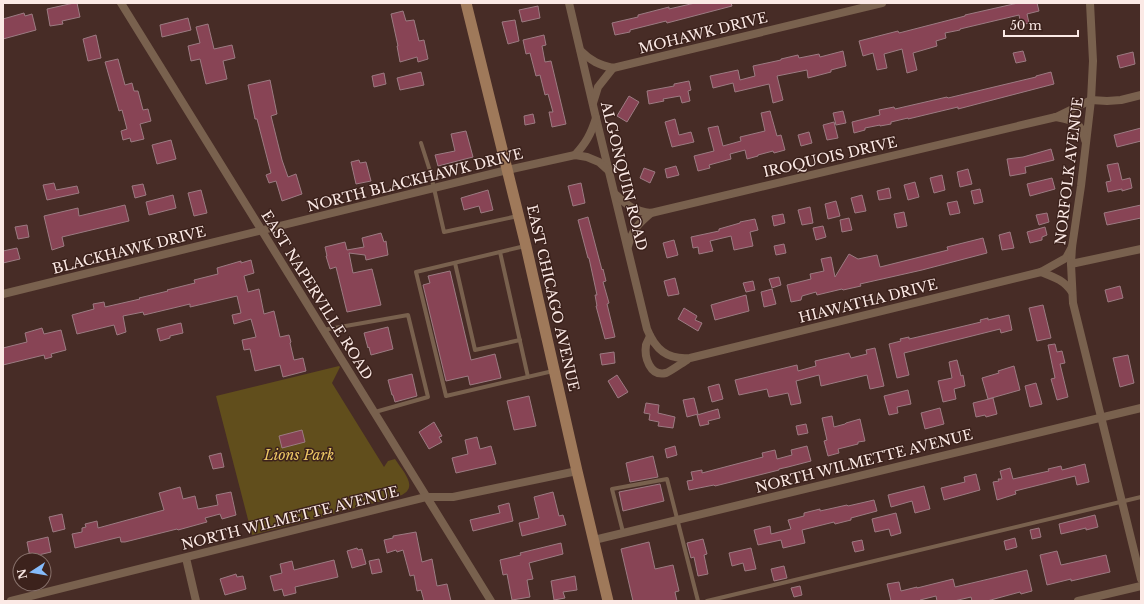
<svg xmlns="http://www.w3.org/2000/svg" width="1144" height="604" viewBox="0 0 1144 604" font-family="'Libre Baskerville',serif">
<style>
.green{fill:#614e1c}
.building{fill:#845;stroke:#9c7b82}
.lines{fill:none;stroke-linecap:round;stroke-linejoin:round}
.service{stroke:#79614e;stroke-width:4}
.minor{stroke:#79614e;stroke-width:8}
.secondary{stroke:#9f795a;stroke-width:11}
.labels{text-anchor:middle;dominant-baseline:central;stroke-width:3;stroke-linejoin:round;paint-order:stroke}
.street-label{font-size:14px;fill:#fbe9e5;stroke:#3c221c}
.park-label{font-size:14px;font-style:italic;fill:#ecc765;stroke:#3c221c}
</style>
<rect width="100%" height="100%" fill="#472c26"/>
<path class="green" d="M339 366 340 367 332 383 384 467 388 461 395 459C404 473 421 489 397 497L252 535 216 396Z"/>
<g class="building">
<path d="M74 3H77L80 17 62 21 63 24 50 26 47 9Z"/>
<path d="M695 3H731L732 6 667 23 666 21 630 30V32L615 35 612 23 638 17V15L669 7V9Z"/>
<path d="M1018 3H1037L1039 11 1027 14 1029 23 1021 25 1019 15 960 29V30L945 33 946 38 936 41 937 46 913 53 917 70 907 73 902 49 884 54 887 68 877 70 873 53 863 56 859 41 898 31 899 33 965 16V15Z"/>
<path d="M538 6 540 18 522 22 519 10Z"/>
<path d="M403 11 406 21 414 20 419 41 424 40 428 59 418 62 417 57 400 62 397 46H398L391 14Z"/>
<path d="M24 13 25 16 32 14 36 30 3 39V19Z"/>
<path d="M188 18 191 30 162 37 160 25Z"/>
<path d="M515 20 519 41 508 44 502 22Z"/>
<path d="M208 24 214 49 232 45 235 58 223 61 227 79 206 84 200 59 191 61 188 46 200 43 196 27Z"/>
<path d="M96 35 101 58 88 61 83 39Z"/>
<path d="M544 35 546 45 542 46 545 62 551 61 566 124 552 127 549 112H553L548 94 545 95 540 75 536 76 530 53 526 54 523 40Z"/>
<path d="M843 51 846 66 831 70V72L808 78 807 70 777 76 783 100 773 103 769 84 735 92 733 83 713 88 710 76 738 70 740 80 755 76 753 66 781 60V59L798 55 799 58 819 54 820 57Z"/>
<path d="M1023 51 1026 61 1016 63 1013 53Z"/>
<path d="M1133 52 1135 64 1120 68 1117 56Z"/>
<path d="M118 59 125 85 132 83 134 91H138L143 110 148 109 151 121 140 124 144 139 131 142 130 138 123 140 121 131 127 129 122 110 119 111 105 62Z"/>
<path d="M421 72 424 85 400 90 397 78Z"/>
<path d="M1051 72 1054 84 958 109V107L908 119V118L891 122V124L880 126V125L865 128V130L854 133 852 122 880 115 879 110 894 107 895 109 947 97 948 98 1036 77V76Z"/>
<path d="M384 73 386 84 374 87 372 76Z"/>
<path d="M270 80 277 114 271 116 282 160 288 177 296 174 302 194 282 201 276 181 269 183 266 175 271 173 257 119H255L248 85Z"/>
<path d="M689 81 691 90 688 91 690 101 682 103 680 96 663 99 664 101 649 104 647 91 674 86V84Z"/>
<path d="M629 96 639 102 627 122 617 116Z"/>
<path d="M770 111 777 136 781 135 785 150 774 153 773 151 758 155V156L747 159 745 150 730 154 731 159 709 165 710 168 698 171 694 156 714 151 708 128 718 126 723 146 741 141 740 137 765 131 761 113Z"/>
<path d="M843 111 846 123 836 125 833 113Z"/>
<path d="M533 114 535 123 525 125 524 116Z"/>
<path d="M675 119 679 135 691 132 694 142 672 147 665 122Z"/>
<path d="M834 122 838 138 827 140 823 125Z"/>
<path d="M1141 128V141L1117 147 1114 135Z"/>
<path d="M466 131 473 157 438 166 435 155 455 151 451 134Z"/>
<path d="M809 132 812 143 801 146 798 135Z"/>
<path d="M171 140 176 159 157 164 152 145Z"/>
<path d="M1051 149 1054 160 1025 167 1026 173 1010 176 1007 159 1023 157Z"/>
<path d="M359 160 360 163 366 162 371 181 356 184 351 162Z"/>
<path d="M1118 163 1122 180 1130 178 1132 188 1122 191V189L1108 192 1106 182 1111 181 1107 165Z"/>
<path d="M676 166 679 175 667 178 665 169Z"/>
<path d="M644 168 655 172 650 183 640 178Z"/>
<path d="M968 169 972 184 960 187 957 172Z"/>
<path d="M942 175 945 190 934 193 930 178Z"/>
<path d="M1052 178 1055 189 1030 196 1027 184Z"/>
<path d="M915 182 919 197 908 200 904 185Z"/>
<path d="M54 183 56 190 77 186 79 193 47 200 43 185Z"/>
<path d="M581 183 585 203 573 206 568 186Z"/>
<path d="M143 184 146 195 135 198 132 186Z"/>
<path d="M889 188 891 198 879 200 877 191Z"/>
<path d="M980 189 983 202 974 204 971 191Z"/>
<path d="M201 190 207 213 194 216 188 193Z"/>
<path d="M488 190 493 210 481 213 479 206 464 210 461 198Z"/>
<path d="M173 195 176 208 149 215 146 202Z"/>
<path d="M862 195 866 211 855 213 851 198Z"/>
<path d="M836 201 840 216 828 219 825 204Z"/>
<path d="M957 201 960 213 950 215 947 203Z"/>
<path d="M125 205 129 221 62 237 64 246 52 250 44 216 78 208 79 216Z"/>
<path d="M1141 205V218L1107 225 1104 213Z"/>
<path d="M810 207 813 223 802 225 798 210Z"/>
<path d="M904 212 907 226 897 228 894 214Z"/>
<path d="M1047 213 1049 222 1039 225 1036 215Z"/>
<path d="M783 214 785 223 774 226 772 216Z"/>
<path d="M588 217 602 270 603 269 606 281 603 282 609 303 607 304 615 337 605 339 596 306H597L595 295H597L589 258H588L578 220Z"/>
<path d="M849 218 852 230 842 232 840 220Z"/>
<path d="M755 219 758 230 750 232 753 246 734 250 731 236 710 241 713 251 699 254 698 247 693 248 691 237 719 231V229L740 223V222Z"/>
<path d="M27 225 29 237 18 239 15 227Z"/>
<path d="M823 226 826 237 816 240 813 228Z"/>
<path d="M1045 227 1047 235 1042 237V240L1030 243 1027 232Z"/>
<path d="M1010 232 1014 248 1002 250 999 235Z"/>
<path d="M381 233 384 242 386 241 388 255 366 260 365 255 349 253 353 273 372 269 381 305 347 312 336 267 330 269 326 256H327L325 247 345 242 347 250 364 247 362 238Z"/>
<path d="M983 238 987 253 922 270 860 284 861 286 843 290 842 289 817 295 816 292 802 296 801 300 791 302 787 285 811 279 810 274 824 271 821 259 831 257 835 277 849 254 858 259 877 255 880 267 948 250 947 247Z"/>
<path d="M674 240 678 255 667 258 663 243Z"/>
<path d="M784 244 786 253 776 255 774 246Z"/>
<path d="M17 248 20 259 3 263V251Z"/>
<path d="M251 260 254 273 244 276 248 292 259 289 264 314 274 311 280 337 289 335 291 342 290 343 294 360 303 358 306 371 283 377 280 365 255 371 250 349 244 350 242 340 256 337 251 319 234 324 232 315 241 313 237 296 190 307V304L144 315 143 312 123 316 126 332 117 335 114 325 77 334 72 315 94 309 93 304 104 302 105 307 140 299 139 298 168 291 167 290 195 283 194 280 218 274 217 268 241 261V263Z"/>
<path d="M450 271 471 360 495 354 501 378 470 385 468 376 446 381 423 285 430 283 428 276Z"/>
<path d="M779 277 781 285 772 288 769 279Z"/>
<path d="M675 278 679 294 668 296 664 281Z"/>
<path d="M753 281 755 290 746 292 743 283Z"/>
<path d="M1120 286 1123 298 1108 302 1105 290Z"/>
<path d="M772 289 776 304 764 307 761 292Z"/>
<path d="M746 295 749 311 715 320 711 305Z"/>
<path d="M1043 305 1051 338 1037 341 1029 308Z"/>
<path d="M684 308 697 316 695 320 702 323 698 331 678 319Z"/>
<path d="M1009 315 1012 330 1001 333 1000 329 904 353 909 375 897 378 889 344 901 341 900 339 909 337V339L935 333 981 322 980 320 988 318V320Z"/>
<path d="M181 323 183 333 170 336V338L160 341 157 329Z"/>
<path d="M388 327 393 349 371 355 369 347 368 348 364 333Z"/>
<path d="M42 328 44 334 61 330 66 350 51 354 52 357 45 359 44 355 3 365V348L27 342 25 333Z"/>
<path d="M1055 344 1057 352 1062 351 1065 363 1060 364 1068 397 1057 400 1051 379 1055 378 1048 345Z"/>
<path d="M875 348 884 386 870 389 867 375 821 386 819 375 796 381 801 403 791 405 788 393 769 397 767 389 739 395 735 380 797 365 798 371 816 366 815 361 849 353 851 358 867 354 866 350Z"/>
<path d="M614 352 615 363 602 365 600 354Z"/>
<path d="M1128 355 1134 383 1120 387 1113 358Z"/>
<path d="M957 360 961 376 963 375 965 386 954 389 956 399 943 402 938 381 952 378 949 362Z"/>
<path d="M1014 366 1020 390 988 399 982 378 999 373 998 371Z"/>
<path d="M412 374 417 396 395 402 393 395H392L388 380Z"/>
<path d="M617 375 628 392 618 398 608 381Z"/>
<path d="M1036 383 1042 404 1030 407 1025 386Z"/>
<path d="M719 384 723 399 712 402 708 387Z"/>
<path d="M908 390 911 404 897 407 898 413 889 415 884 396Z"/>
<path d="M529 396 536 426 514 430 507 401Z"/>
<path d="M694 398 698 414 687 417 683 400Z"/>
<path d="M993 398 997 414 986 417 985 415 976 417 973 403Z"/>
<path d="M646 403 659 405 658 413 675 417 673 428 658 426 659 422 649 420 650 414 644 413Z"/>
<path d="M940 408 944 424 925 429 921 413Z"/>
<path d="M718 409 720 418 708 421 709 424 700 426 697 415Z"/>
<path d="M832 416 834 427 845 424 846 423 860 419 865 441 858 442V444L838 449 839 453 828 456 824 441 827 440 822 418Z"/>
<path d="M434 422 442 436 439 437 442 442 429 449 419 432Z"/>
<path d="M806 424 808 433 798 435 796 426Z"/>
<path d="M302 430 305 442 282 448 279 436Z"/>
<path d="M477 437 480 449 491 446 496 464 456 473 452 458 468 454 465 440Z"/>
<path d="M675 446 677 455 667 458 665 449Z"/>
<path d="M807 446 811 461 788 467 779 469V470L715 486 714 485 689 490 687 481 693 480 691 472 702 470V473L763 457 762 453 775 450 777 459 792 455 791 450Z"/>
<path d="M221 453 224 467 213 469 209 456Z"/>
<path d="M653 456 658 477 630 482 626 463Z"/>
<path d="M1085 464 1089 482 1077 485 1075 476 1015 491 1016 494 997 500 993 482 999 481 998 479H1002L1000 471 1010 468 1013 479 1049 471 1048 469 1061 466 1062 470Z"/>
<path d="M976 474 980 490 944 500 941 488 965 482 964 477Z"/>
<path d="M660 484 664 501 623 511 619 492Z"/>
<path d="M924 486 930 509 915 513 912 501 891 507 888 495Z"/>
<path d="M180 487 183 499 195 496 198 509 218 505 216 495 231 492 236 515 222 519 220 514 205 518 207 522 178 530 177 529 125 542H121L120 537 75 548 72 534 82 532V528L86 527 85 524 97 521 98 528 164 510 159 493Z"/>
<path d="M553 492 559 516 563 515 566 525 522 536 519 523 539 518 534 497Z"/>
<path d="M874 500 877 511 851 518V520L835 524 834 522 802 530 805 543 783 548 781 540 758 545 754 530 770 526 771 534 791 529 788 520 804 516V513L820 509V511L847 505 848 506Z"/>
<path d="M509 503 513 521 473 531 470 520 500 513 498 506Z"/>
<path d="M896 513 901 533 891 536 889 529 875 532 872 519Z"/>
<path d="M62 514 65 529 53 532 49 517Z"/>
<path d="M1095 515 1098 527 1086 530V528L1061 534 1059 524Z"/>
<path d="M1039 528 1041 537 1032 539 1030 530Z"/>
<path d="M416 532 422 562 432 559 437 586 447 584 451 601H424L421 590 417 591 414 575 410 576 403 550 397 552 396 550 387 553 384 540 393 538V536Z"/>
<path d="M48 537 51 552 30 557 27 542Z"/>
<path d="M1015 538 1017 547 1006 550 1004 541Z"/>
<path d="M703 539 707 554 704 555 708 574 698 576 694 557 691 558 687 543Z"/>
<path d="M862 540 864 550 855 552 852 542Z"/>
<path d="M649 542 655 569 673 565 679 591 675 592 677 601H633L621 549Z"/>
<path d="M561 543 563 554 529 563 533 579 527 580 530 597 512 600 507 574 503 575 500 560 521 555 520 553Z"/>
<path d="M357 548 358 550 362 549 366 564 352 568 347 551Z"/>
<path d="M751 548 756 569 745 571 743 563 732 566 729 553Z"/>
<path d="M1057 551 1061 565 1106 555 1110 572 1071 581V579L1047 585 1040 555Z"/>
<path d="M379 559 382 572 372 574 369 561Z"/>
<path d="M334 560 338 577 295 587 296 593 284 596 282 589 274 591 270 576 282 573 280 564 292 561 294 570Z"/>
<path d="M784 566 787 578 774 581 771 569Z"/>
<path d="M1027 570 1032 591 1021 594 1020 592 987 601H972L971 597 954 601H937L936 596 920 600 921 601H891L887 584 899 582 901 591 917 587V588L953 579 955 587Z"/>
<path d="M236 574 237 577 243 576 246 589 225 595 220 579Z"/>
<path d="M575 576 577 590 563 592 565 598 554 600 551 581Z"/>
<path d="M800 586 802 595 794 597 791 588Z"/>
</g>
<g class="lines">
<g class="service">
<path d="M421 143 430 171 444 232 518 216"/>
<path d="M525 246 416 272 446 396 553 371"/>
<path d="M500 252 528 377"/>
<path d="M455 263 475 350 520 340"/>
<path d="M323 330 408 315 428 397 375 412"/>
<path d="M623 532 612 489 667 479 698 601"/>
<path d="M707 601 1141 497"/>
</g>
<g class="minor">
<path d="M121 3 491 601"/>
<path d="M569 3 596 118 647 329C655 349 667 360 690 358L1041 272 1066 258 1072 247"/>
<path d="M1090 3 1093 61 1091 100 1081 186 1072 247 1071 264 1073 303 1141 579"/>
<path d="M581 51C591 61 599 65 613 68L882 3"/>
<path d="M593 103 598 87 613 68"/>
<path d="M1056 117C1073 120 1081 121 1085 140"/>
<path d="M575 155C586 143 591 134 596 118"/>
<path d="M615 194C627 205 633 211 651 213L1056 117 1091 100 1107 101 1121 100 1141 95"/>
<path d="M628 246C633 229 637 225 651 213"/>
<path d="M1071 264 1141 249"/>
<path d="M1041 272C1054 277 1064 280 1072 292"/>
<path d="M3 294 507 170 575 155 587 157 599 162 609 171"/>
<path d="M650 336C649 339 647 342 646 345 644 357 650 377 666 373 671 371 682 363 687 360"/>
<path d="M594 540 1141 408"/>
<path d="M186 558 196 601"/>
<path d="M11 601 426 497H453L577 471"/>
<path d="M1078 601 1141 586"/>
</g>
<path class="secondary" d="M466 3 526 246 577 471 608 601"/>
</g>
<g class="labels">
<g class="street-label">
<text transform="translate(703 33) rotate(-14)">MOHAWK DRIVE</text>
<text transform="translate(830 157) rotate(-13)">IROQUOIS DRIVE</text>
<text transform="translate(1069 171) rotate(-83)">NORFOLK AVENUE</text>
<text transform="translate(624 176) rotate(76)">ALGONQUIN ROAD</text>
<text transform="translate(415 180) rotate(-14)">NORTH BLACKHAWK DRIVE</text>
<text transform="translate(129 250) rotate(-14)">BLACKHAWK DRIVE</text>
<text transform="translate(317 295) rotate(58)">EAST NAPERVILLE ROAD</text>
<text transform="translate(553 298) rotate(77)">EAST CHICAGO AVENUE</text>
<text transform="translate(868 301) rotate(-14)">HIAWATHA DRIVE</text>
<text transform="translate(864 461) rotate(-14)">NORTH WILMETTE AVENUE</text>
<text transform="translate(290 518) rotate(-14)">NORTH WILMETTE AVENUE</text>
</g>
<g class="park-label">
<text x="299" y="455">Lions Park</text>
</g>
</g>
<rect width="1144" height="604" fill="none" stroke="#fbe9e5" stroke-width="8"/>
<g transform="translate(32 572) rotate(258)"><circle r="19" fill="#3c221c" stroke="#88726c"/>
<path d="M0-3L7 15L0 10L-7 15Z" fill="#85bbfb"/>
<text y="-6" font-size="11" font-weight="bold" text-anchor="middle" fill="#fbe9e5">N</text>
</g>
<path d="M1004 30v6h74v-6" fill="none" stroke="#fbe9e5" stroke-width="2"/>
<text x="1010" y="30" font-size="12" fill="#fbe9e5" stroke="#3c221c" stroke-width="3" paint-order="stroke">50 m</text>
</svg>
